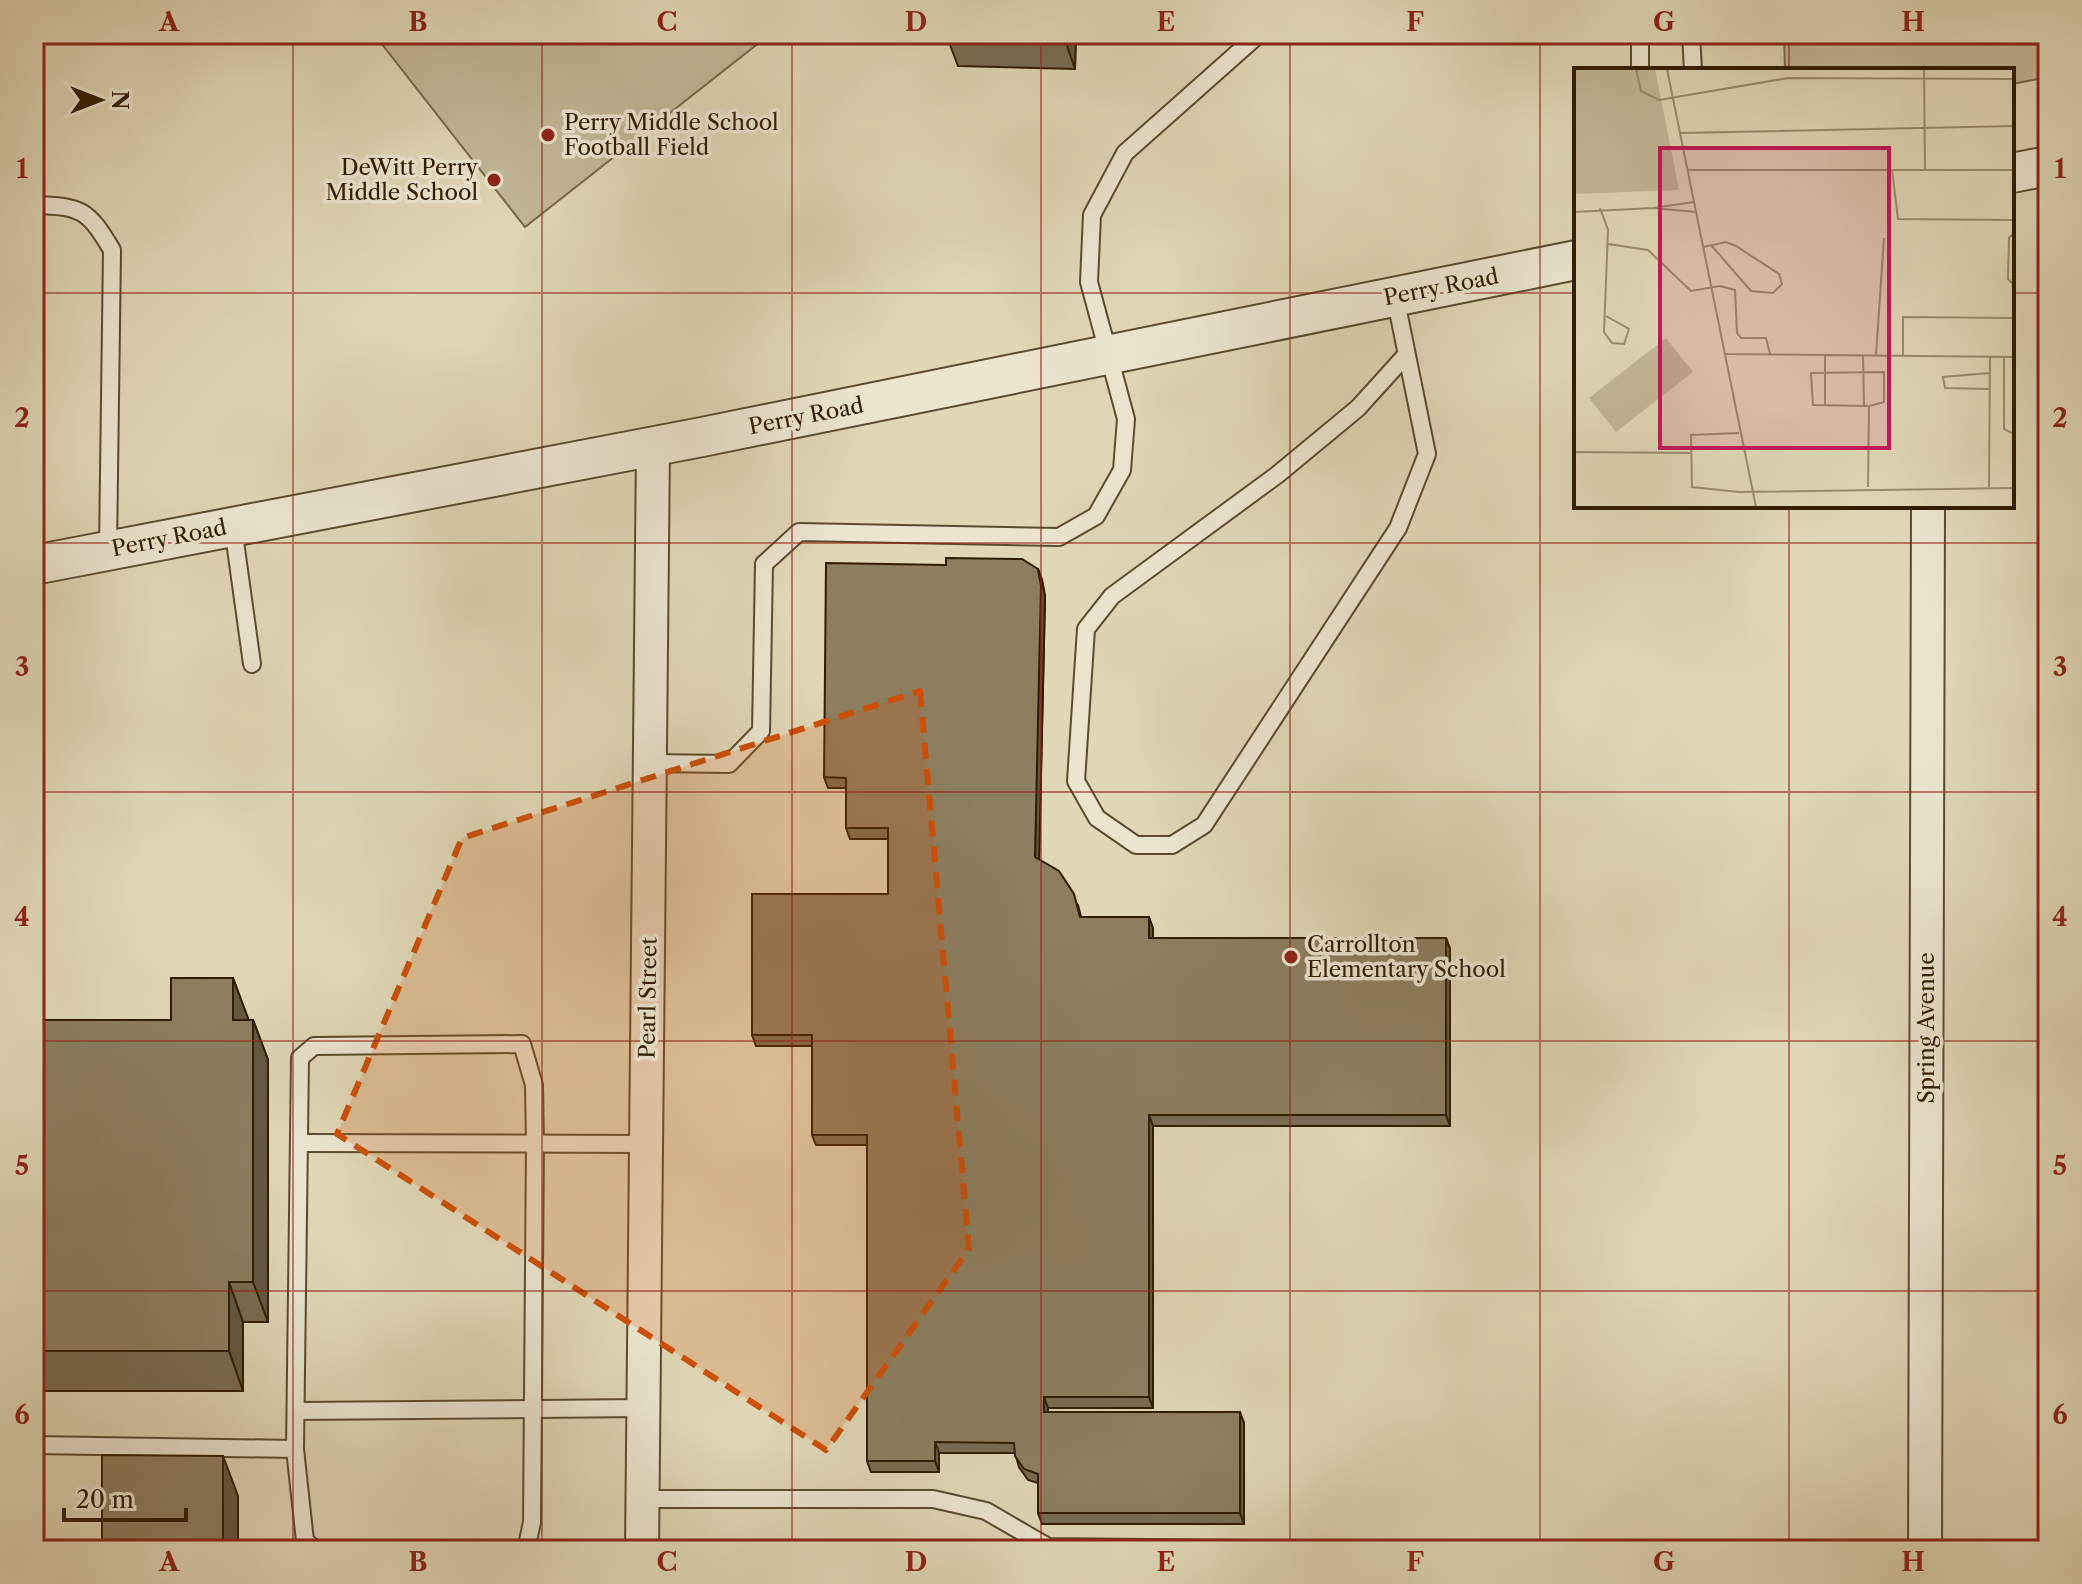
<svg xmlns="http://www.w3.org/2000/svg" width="2082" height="1584" viewBox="0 0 2082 1584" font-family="'Libre Caslon Text',serif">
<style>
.green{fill:#c2b797;stroke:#796a4c;stroke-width:2}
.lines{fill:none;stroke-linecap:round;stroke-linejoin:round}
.service-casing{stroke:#5c4c2e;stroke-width:20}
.minor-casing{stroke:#5c4c2e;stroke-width:36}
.tertiary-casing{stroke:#5c4c2e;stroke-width:42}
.service{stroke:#ebe5d0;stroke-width:16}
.minor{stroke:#ebe5d0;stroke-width:32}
.tertiary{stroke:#ebe5d0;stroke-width:38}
.wall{fill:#786c52;stroke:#301d01;stroke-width:2}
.shaded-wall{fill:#625842;stroke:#301d01;stroke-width:2}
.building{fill:#8c7e5f;stroke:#301d01;stroke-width:2}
.marked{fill:#cc500a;fill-opacity:0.2;stroke:#cc500a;stroke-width:6;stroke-dasharray:16 10;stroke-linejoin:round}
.grid{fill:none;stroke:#8f2418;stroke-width:2;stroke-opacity:0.55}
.poi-dot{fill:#8f2418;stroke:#ebe5d0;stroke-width:3}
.labels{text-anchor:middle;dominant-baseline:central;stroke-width:7;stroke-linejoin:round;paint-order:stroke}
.poi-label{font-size:22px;fill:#301d01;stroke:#ebe5d0;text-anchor:start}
.street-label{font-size:22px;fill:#301d01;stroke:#ebe5d0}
.inset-road{fill:none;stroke:#9a8d6e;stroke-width:2}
.view{fill:#c2185b;fill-opacity:0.15;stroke:#c2185b;stroke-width:4}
.inset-edge{fill:none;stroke:#301d01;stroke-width:4}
.neatline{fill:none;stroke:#8f2418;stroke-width:3}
.grid-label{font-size:26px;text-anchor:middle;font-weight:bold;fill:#8f2418}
</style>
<rect width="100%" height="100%" fill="#e0d7b6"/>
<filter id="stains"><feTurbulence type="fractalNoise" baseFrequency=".0025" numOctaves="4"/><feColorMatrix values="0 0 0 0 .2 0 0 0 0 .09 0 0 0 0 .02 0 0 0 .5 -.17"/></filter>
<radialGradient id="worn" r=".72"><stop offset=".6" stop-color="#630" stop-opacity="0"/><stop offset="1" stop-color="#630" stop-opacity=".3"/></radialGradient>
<g class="green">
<path d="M374 34H754L760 42 525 227Z"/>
<path d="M1784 34H2048V77L2012 84V70H1785Z"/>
</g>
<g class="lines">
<g class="service-casing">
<g id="service">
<path d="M1691 34 1693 70"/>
<path d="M1640 70V34"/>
<path d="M34 205C82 206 88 210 112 250L108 549"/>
<path d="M1395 296 1427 454 1398 528 1204 825 1172 845H1136L1097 818 1076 781 1086 629 1112 596 1277 475 1358 408 1405 356"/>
<path d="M233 527 252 664"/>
<path d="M651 763 729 764 761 731 764 564 799 532 1059 537 1096 516 1122 470 1126 419 1089 282 1092 215 1125 153 1259 34"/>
<path d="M301 1143 647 1144"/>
<path d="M296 1411 644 1408"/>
<path d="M34 1445 295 1449 305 1541 316 1550"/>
<path d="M295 1449 300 1058 314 1046 522 1044 534 1085 535 1143 532 1522 526 1550"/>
<path d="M643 1499H933L986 1511 1048 1547 1348 1550"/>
</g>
</g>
<g class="minor-casing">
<g id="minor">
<path d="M642 1550 653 446"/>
<path d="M1925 1550 1928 506"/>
</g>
</g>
<g class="tertiary-casing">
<g id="tertiary">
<path d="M2012 173 2048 166"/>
<path d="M34 565 702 437 1576 260"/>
</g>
</g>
<use href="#service" class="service"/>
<use href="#minor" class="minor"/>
<use href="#tertiary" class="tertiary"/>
</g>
<g class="wall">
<path d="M946 34H1076L1075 69 958 66Z"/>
<path d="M946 565 1038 569 1042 580 1045 596 1039 859 1078 905 1081 917 1153 928V938H1446L1450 949V1126H1153V1408H1048V1412L1244 1423V1524H1042L1038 1513V1483L1028 1480 1019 1467 1015 1453H939V1472H871L867 1461V1145H816L812 1135V1046H756L752 1035 888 894V839H850L846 828V788H828L824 777Z"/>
<path d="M233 978 248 1020H253L268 1060V1322H243V1391H34V1020H171Z"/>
<path d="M2048 990V1112L2040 1091Z"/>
<path d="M2048 1162V1240L2041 1222Z"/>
<path d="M2048 1286V1361L2041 1342Z"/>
<path d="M2048 1384V1477L2043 1462Z"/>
</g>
<g class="shaded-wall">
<path d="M1063 34H1076L1075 69Z"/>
<path d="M1038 569 1042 580 1045 596 1039 868 1035 857Z"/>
<path d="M1149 917 1153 928V949L1149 938Z"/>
<path d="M1446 938 1450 949V1126L1446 1115Z"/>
<path d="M233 978 248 1018V1060L233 1020Z"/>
<path d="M253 1020 268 1060V1322L253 1282Z"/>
<path d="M1149 1115 1153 1126V1408L1149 1397Z"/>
<path d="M229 1282 243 1322V1391L229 1351Z"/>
<path d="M1044 1397 1048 1408V1423L1044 1412Z"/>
<path d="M1240 1412 1244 1423V1524L1240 1513Z"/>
<path d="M935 1442 939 1453V1472L935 1461Z"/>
<path d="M223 1456 238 1496V1550H223Z"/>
</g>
<g class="building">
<rect x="2046" y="455" width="2" height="104"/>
<path d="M946 558 1022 559 1038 569 1041 586 1035 857 1059 871 1074 894 1080 917H1149V938H1446V1115H1149V1397H1044V1412H1240V1513H1038V1474L1024 1469 1015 1456 1014 1443 935 1442V1461H867V1135H812V1035H752V894H888V828H846V778L824 777 826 563 946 565Z"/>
<path d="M171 978H233V1020H253V1282H229V1351H34V1020H171Z"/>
<rect x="2040" y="990" width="8" height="101"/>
<rect x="2041" y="1162" width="7" height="60"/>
<rect x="2041" y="1286" width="7" height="56"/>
<rect x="2043" y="1384" width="5" height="78"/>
<path d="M102 1455 223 1456V1550H102Z"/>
<rect x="2047" y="1514" width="1" height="36"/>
</g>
<path class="marked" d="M920 691 969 1249 826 1450 337 1134 462 838Z"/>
<path class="grid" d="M293 34V1550M542 34V1550M792 34V1550M1041 34V1550M1290 34V1550M1540 34V1550M1789 34V70M34 293H1576M2012 293H2048M1789 506V1550M34 543H2048M34 792H2048M34 1041H2048M34 1291H2048"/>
<g class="poi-dot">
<circle cx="548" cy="135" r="8"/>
<circle cx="494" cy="180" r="8"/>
<circle cx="1291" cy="957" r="8"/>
</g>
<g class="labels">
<g class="poi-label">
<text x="564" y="122">Perry Middle School<tspan x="564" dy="25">Football Field</tspan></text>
<text x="478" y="167" text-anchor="end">DeWitt Perry<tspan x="478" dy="25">Middle School</tspan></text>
<text x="1307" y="944">Carrollton<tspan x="1307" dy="25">Elementary School</tspan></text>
</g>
<g class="street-label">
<text transform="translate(1441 287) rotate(-11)">Perry Road</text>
<text transform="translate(806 416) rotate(-11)">Perry Road</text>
<text transform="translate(169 538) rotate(-11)">Perry Road</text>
<text transform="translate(648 998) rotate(-89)">Pearl Street</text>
<text transform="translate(1926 1028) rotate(-90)">Spring Avenue</text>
</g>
</g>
<g transform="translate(1574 68)">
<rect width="440" height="440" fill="#e0d7b6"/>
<path d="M0 1H81L105 122 0 126ZM92 270 119 304 42 364 15 330Z" fill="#c2b797"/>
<path class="inset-road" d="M62 1 67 23 85 32 214 10 440 11M93 1 182 439M350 1 351 102M106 65 440 58M113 102H440M318 102 324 151 440 152M120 134 79 140 122 144M26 140 34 162 30 264 38 275 50 276 55 261 32 248M0 144 79 140M440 165 435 170 434 211 440 217M34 176 74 182 117 223 146 218 161 222 163 265 167 270H192L196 286M129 179 152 174 162 178 205 206 208 216 199 225 177 223 137 177M150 286 440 289M289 287 290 338M302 287 310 170M329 288V249L440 250M430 289V361L440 366M416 321 371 320 369 309 416 305M251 337V287M165 365 117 367 118 419 165 424 440 420M0 384 116 385M294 419 295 338 310 334V304L237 305 239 337 295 338M415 419 416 289"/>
<path class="view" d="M86 80H315V380H86Z"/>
<rect width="440" height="440" class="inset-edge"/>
</g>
<rect width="2082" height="1584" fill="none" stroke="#e0d7b6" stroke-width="88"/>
<g transform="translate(100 100) rotate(90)" stroke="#ebe5d0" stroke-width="6" paint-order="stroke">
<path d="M0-6L14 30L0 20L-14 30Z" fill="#301d01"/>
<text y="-12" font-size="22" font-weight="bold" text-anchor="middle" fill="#301d01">N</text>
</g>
<path d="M64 1508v12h122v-12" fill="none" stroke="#301d01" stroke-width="4"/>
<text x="76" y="1508" font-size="24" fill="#301d01" stroke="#ebe5d0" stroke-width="6" paint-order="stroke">20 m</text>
<rect x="44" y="44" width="1994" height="1496" class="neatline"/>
<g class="grid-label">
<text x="169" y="31">A</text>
<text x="418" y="31">B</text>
<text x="667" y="31">C</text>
<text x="916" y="31">D</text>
<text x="1166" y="31">E</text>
<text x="1415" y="31">F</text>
<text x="1664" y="31">G</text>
<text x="1913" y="31">H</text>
<text x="22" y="178">1</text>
<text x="2060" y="178">1</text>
<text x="22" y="427">2</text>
<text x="2060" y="427">2</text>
<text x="22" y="676">3</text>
<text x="2060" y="676">3</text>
<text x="22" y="926">4</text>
<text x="2060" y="926">4</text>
<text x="22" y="1175">5</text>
<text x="2060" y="1175">5</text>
<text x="22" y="1424">6</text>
<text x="2060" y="1424">6</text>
<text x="169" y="1571">A</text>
<text x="418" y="1571">B</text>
<text x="667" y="1571">C</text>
<text x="916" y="1571">D</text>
<text x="1166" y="1571">E</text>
<text x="1415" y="1571">F</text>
<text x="1664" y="1571">G</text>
<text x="1913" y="1571">H</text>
</g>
<rect width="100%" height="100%" filter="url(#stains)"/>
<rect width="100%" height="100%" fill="url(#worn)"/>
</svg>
